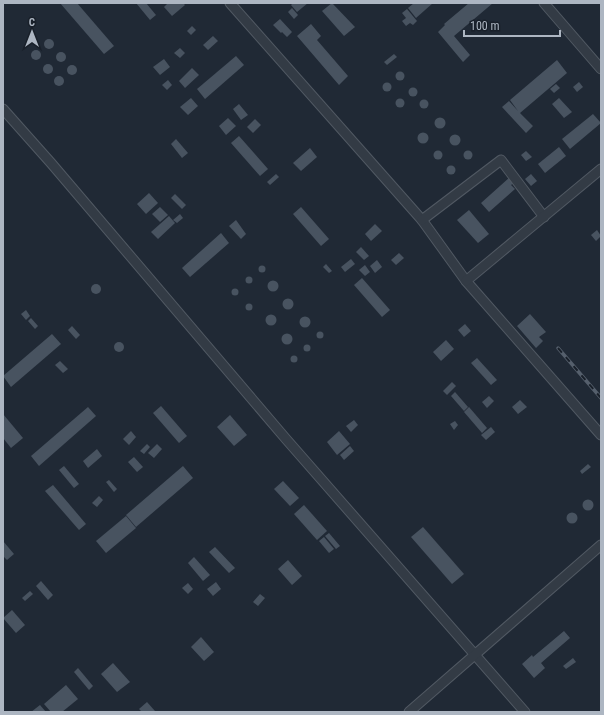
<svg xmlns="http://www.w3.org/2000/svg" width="604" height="715" viewBox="0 0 604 715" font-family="'Roboto Condensed',sans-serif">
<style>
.building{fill:#485360}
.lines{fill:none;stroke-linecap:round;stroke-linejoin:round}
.minor-casing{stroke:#515963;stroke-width:11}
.minor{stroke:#333b45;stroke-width:9}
.rail-casing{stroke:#555f6c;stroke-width:3.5}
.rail{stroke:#19202a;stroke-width:2;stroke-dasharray:6;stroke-linecap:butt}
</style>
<rect width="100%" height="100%" fill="#202935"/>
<g class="building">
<path d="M60 3H77L114 46 104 54Z"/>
<path d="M136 3H146L156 15 150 20Z"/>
<path d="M168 3H183L185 5 172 16 164 7Z"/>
<path d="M293 3H308L297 12 291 5Z"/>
<path d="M332 3 355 27 344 36 322 11Z"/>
<path d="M414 3H433L416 18 408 8Z"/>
<path d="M469 3H493L454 36 470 55 463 62 438 32 445 25 444 24Z"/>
<path d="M292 8 298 15 294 19 288 12Z"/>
<path d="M407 9 417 21 413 25 410 23 406 26 402 21 406 18 402 13Z"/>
<path d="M280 19 292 32 287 37 282 32 281 33 273 25Z"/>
<path d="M311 24 321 36 317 40 348 76 339 85 297 36Z"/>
<path d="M192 26 196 30 191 35 187 31Z"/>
<path d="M213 36 218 41 208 50 203 45Z"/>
<circle cx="49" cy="44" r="5"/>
<path d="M180 48 185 53 180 58 174 53Z"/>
<circle cx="36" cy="55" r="5"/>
<circle cx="61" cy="57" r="5"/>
<path d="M394 54 397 57 387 65 384 62Z"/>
<path d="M236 56 244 65 205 99 197 89Z"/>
<path d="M164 59 170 67 160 75 153 67Z"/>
<path d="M557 60 567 73 520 113 533 126 526 133 502 107 509 101 518 111 510 100Z"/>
<circle cx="48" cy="69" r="5"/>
<circle cx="72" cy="70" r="5"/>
<path d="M192 68 199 75 185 88 179 81Z"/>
<circle cx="400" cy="76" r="4.5"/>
<circle cx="59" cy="81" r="5"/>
<path d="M168 80 172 85 167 90 162 85Z"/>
<path d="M579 82 583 87 577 92 573 87Z"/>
<circle cx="387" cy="87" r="4.5"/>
<path d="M556 84 560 88 554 93 550 89Z"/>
<circle cx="413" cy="92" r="4.5"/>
<path d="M191 98 198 106 188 115 180 107Z"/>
<path d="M559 98 572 112 564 118 552 104Z"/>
<circle cx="400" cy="103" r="4.5"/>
<circle cx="424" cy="104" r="4.5"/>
<path d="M239 104 248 115 241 120 233 109Z"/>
<path d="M593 114 601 123 570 149 562 139Z"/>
<circle cx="440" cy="123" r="5.5"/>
<path d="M228 118 236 126 226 135 219 126Z"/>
<path d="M255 119 261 125 253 133 247 127Z"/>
<circle cx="423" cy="138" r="5.5"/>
<circle cx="455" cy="140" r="5.5"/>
<path d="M239 136 268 169 260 176 231 143Z"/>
<path d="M176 139 188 153 182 158 171 144Z"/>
<path d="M559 147 566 156 545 173 538 164Z"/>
<path d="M310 148 317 157 301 171 293 163Z"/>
<circle cx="468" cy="155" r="4.5"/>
<circle cx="438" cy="155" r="4.5"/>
<path d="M526 151 532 157 526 161 521 155Z"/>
<circle cx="451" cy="170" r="4.5"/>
<path d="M276 174 279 177 270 185 267 182Z"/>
<path d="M531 174 537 181 531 186 525 179Z"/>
<path d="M510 177 515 182 511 185 515 189 489 212 481 203Z"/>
<path d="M149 193 158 203 146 214 137 204Z"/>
<path d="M175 194 186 205 182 209 171 198Z"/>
<path d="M160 207 168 215 160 222 152 214Z"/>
<path d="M301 207 329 239 321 246 293 214Z"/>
<path d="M469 210 489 234 478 243 457 220Z"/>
<path d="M180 214 183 218 177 223 173 220Z"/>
<path d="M169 216 175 223 158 239 151 232Z"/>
<path d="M236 220 246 234 241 239 229 226Z"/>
<path d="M375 224 382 231 371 241 365 234Z"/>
<path d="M597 230 601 236 596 241 591 235Z"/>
<path d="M221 233 229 243 190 277 182 268Z"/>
<path d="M361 247 369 256 364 260 356 252Z"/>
<path d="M399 253 404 258 396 265 391 260Z"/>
<path d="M351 259 355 264 345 272 341 267Z"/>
<path d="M377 260 382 267 375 273 370 266Z"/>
<path d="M326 264 332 271 329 273 323 267Z"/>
<path d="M365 265 370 272 365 276 359 270Z"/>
<circle cx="262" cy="269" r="3.5"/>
<circle cx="249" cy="280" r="3.5"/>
<path d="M362 278 390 310 382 317 354 285Z"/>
<circle cx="273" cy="286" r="5.5"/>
<circle cx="96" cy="289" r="5"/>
<circle cx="235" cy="292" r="3.5"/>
<circle cx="288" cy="304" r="5.5"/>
<circle cx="249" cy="307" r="3.5"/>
<path d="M26 310 30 316 26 320 21 314Z"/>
<path d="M530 314 546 332 539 337 543 341 536 348 517 326Z"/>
<circle cx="271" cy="320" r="5.5"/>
<circle cx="305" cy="322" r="5.5"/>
<path d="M31 318 38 326 35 329 28 321Z"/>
<path d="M465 324 471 331 464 337 458 330Z"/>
<path d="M72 326 80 335 76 339 68 330Z"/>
<circle cx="320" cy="335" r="3.5"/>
<circle cx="287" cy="339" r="5.5"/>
<path d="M52 334 61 344 11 387 3 376Z"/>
<path d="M446 340 454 349 441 361 433 352Z"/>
<circle cx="119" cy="347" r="5"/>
<circle cx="307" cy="348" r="3.5"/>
<circle cx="294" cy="359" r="3.5"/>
<path d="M477 358 497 380 491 385 471 363Z"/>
<path d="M60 361 68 369 63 373 55 365Z"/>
<path d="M452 382 456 386 447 395 443 391Z"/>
<path d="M455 392 468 407 464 411 451 396Z"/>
<path d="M489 396 494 401 487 408 482 402Z"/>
<path d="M520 400 527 407 518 414 512 407Z"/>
<path d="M161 406 187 436 179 443 153 413Z"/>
<path d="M88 407 96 416 39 466 31 456Z"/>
<path d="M469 407 487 428 482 433 464 412Z"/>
<path d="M3 414 23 438 11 448 3 438Z"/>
<path d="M230 415 247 435 234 446 217 427Z"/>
<path d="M354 420 358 425 351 432 346 426Z"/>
<path d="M455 421 458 425 454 430 450 424Z"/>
<path d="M491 427 495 432 486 440 481 435Z"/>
<path d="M131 431 136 437 129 445 123 439Z"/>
<path d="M339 431 350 444 337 455 327 442Z"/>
<path d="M147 444 150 447 144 454 140 451Z"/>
<path d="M157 444 162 449 154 458 148 453Z"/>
<path d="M350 446 354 451 344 460 340 455Z"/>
<path d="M97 449 102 456 88 468 83 461Z"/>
<path d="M134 457 143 467 137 472 128 462Z"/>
<path d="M588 464 591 467 582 474 580 471Z"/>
<path d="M64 466 79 484 74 488 59 470Z"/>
<path d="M183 466 193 478 136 527 126 515Z"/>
<path d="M109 480 117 489 114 492 106 482Z"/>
<path d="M283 481 299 498 290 506 274 489Z"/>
<path d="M53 485 86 524 79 530 45 491Z"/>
<path d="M99 496 103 500 97 507 92 503Z"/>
<circle cx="588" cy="505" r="5.5"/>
<path d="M304 505 327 531 317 540 294 514Z"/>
<circle cx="572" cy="518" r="5.5"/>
<path d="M126 516 136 528 106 553 96 541Z"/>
<path d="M423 527 464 574 452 584 411 537Z"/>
<path d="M329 533 340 546 336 549 325 536Z"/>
<path d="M324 537 334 549 329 553 319 541Z"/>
<path d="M3 541 14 554 7 560 3 556Z"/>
<path d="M215 547 235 568 229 573 209 552Z"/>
<path d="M194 557 210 575 203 581 188 563Z"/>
<path d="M288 560 302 576 292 585 278 569Z"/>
<path d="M41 581 53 595 48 600 36 586Z"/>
<path d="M216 582 221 589 213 596 207 589Z"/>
<path d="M188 583 193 589 188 594 182 588Z"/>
<path d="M30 591 33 594 25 601 22 598Z"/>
<path d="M260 594 265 598 258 606 253 602Z"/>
<path d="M12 610 25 625 16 633 3 618Z"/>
<path d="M564 631 570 638 541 663 545 668 534 678 522 664 532 655 533 657Z"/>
<path d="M201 637 214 652 204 661 191 647Z"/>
<path d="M573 658 576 662 566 669 563 666Z"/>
<path d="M113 663 130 682 117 692 101 674Z"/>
<path d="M78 668 93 686 89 690 74 672Z"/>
<path d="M66 685 78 699 62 712H51L44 704Z"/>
<path d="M147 702 155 711 154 712H142L139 709Z"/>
<path d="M40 705 46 712H31Z"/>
</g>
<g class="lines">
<g class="minor-casing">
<g id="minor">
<path d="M230 3 422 220 466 281 601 435"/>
<path d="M544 3 601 69"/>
<path d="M3 109 51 163 286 439 525 712"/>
<path d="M422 220 501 160 544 217"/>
<path d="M466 281 601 169"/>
<path d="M409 712 601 545"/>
</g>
</g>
<use href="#minor" class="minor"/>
<g class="rail-casing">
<path id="rail" d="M558 348 601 398"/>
</g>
<use href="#rail" class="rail"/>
</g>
<rect width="604" height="715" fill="none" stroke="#adb6c2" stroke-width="8"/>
<g transform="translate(32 32)" stroke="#19202a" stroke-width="3" paint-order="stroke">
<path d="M0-3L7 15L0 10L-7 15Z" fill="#adb6c2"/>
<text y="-6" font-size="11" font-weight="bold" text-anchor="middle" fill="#adb6c2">С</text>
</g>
<path d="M464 30v6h96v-6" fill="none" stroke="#adb6c2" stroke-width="2"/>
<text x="470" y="30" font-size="12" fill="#adb6c2" stroke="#19202a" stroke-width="3" paint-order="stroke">100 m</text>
</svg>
